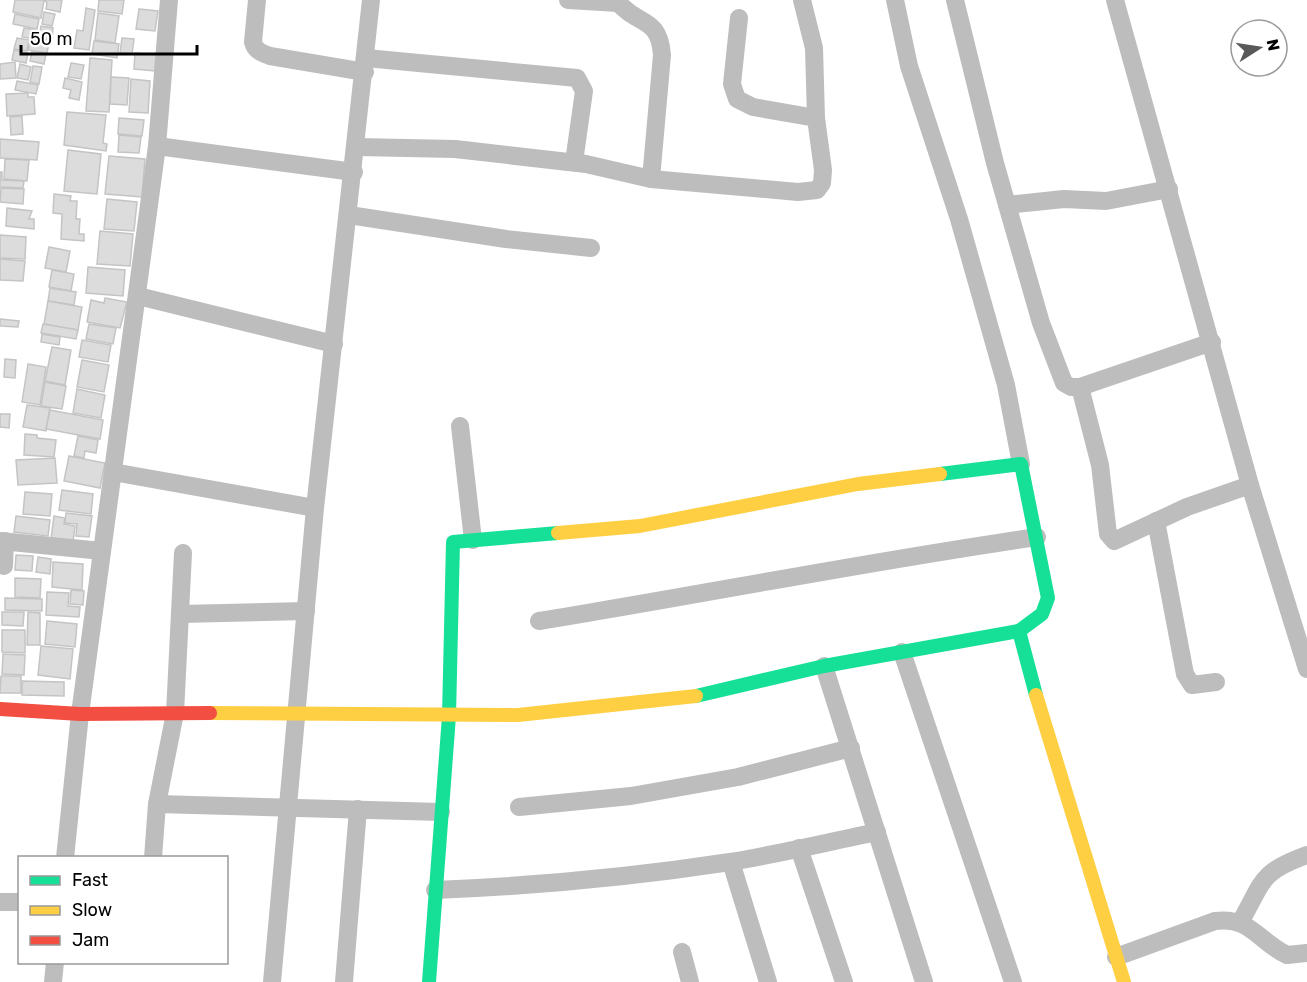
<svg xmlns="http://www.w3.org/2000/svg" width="1307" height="982" viewBox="0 0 1307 982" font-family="Rubik,sans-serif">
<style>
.building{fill:#dcdcdc;stroke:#c4c4c4;stroke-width:1.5}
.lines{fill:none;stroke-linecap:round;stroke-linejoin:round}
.street{stroke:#bdbdbd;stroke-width:18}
.fast{stroke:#16e098;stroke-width:14}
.slow{stroke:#ffcf43;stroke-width:14}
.jam{stroke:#f24e42;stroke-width:14}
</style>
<rect width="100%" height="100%" fill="#fff"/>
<g class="building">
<path d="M15 0H44L41 18 13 12Z"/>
<path d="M44 0H62L60 12 46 9 47 3Z"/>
<path d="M99 0H124L122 14 98 11Z"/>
<path d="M86 8 95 10 89 50 74 48 77 30 83 31Z"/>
<path d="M139 9 158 11 155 31 136 29Z"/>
<path d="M44 12 55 14 52 26 42 24Z"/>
<path d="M98 13 119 16 115 43 95 40Z"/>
<path d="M15 14 39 19 37 29 13 24Z"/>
<path d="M41 26 53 28 52 41 39 38Z"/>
<path d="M24 28 37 30 35 39 22 37Z"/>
<path d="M17 38 29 40 27 51 14 49Z"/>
<path d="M122 38 134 39 132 54 120 53Z"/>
<path d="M31 39 49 43 47 53 28 50Z"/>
<path d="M94 41 119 44 117 58 92 54Z"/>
<path d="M14 50 28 53 26 63 12 60Z"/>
<path d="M32 51 46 54 44 64 30 61Z"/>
<path d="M135 53 156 55 155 71 134 69Z"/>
<path d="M90 58 112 60 109 112 86 111Z"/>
<path d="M15 62 16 78 0 79V64Z"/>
<path d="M71 63 84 65 81 79 68 77Z"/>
<path d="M20 64 31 67 28 80 17 78Z"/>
<path d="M33 66 42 67 39 84 30 82Z"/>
<path d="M111 77 129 78 127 105 110 104Z"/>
<path d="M65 78 82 82 79 100 69 98 71 90 63 88Z"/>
<path d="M131 79 150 81 148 113 129 112Z"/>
<path d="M17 81 38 85 36 94 15 90Z"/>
<path d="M28 93V97H34L35 114 7 116 6 94Z"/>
<path d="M67 112 106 115 103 143 107 144 106 151 64 145Z"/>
<path d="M22 116 23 134 11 135 10 117Z"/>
<path d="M119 118 144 120 142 136 118 134Z"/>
<path d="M119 135 141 137 139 153 118 152Z"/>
<path d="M0 139 39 142 37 160 0 158Z"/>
<path d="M68 150 101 154 97 194 64 191Z"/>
<path d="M109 156 145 159 142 197 105 194Z"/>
<path d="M5 159 29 160 27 181 4 179Z"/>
<path d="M0 172H2V180L24 181 23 188 0 187Z"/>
<path d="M1 188 24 189 23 204 0 202Z"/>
<path d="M54 194 71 196 70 201H77L76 219H80L79 234H84V241L61 239 62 214 53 213Z"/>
<path d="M107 199 137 202 134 231 104 229Z"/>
<path d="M7 208 32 211 29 219H34V229L6 226Z"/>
<path d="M100 231 133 234 130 266 97 264Z"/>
<path d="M0 235 26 237 25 259 0 258Z"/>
<path d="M49 247 70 251 66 272 45 268Z"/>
<path d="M0 259 25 261 23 281 0 280Z"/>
<path d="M88 267 125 270 123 296 86 293Z"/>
<path d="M52 270 74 274 71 291 49 287Z"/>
<path d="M50 288 76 292 74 305 48 301Z"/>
<path d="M105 298 127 302 120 328 87 322 91 300 104 303Z"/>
<path d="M48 301 82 307 78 330 44 324Z"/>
<path d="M0 319 19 321 18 327 0 326Z"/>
<path d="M43 324 78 330 76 339 41 333Z"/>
<path d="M89 324 116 328 113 344 86 339Z"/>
<path d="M42 334 60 337 59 345 41 342Z"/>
<path d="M82 340 111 345 108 362 79 357Z"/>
<path d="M52 347 71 350 65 385 45 381Z"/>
<path d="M5 359 16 360 15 378 4 377Z"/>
<path d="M82 360 109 365 104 392 77 387Z"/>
<path d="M28 364 46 367 40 405 22 402Z"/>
<path d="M45 382 66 386 62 409 41 406Z"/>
<path d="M77 389 105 395 101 418 73 413Z"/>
<path d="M27 405 50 408 46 431 23 427Z"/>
<path d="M50 410 103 420 100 439 46 429Z"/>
<path d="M0 414H10L9 428 0 427Z"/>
<path d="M25 434 37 435V438L56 440 54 457 24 455Z"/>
<path d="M78 436 98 440 96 453 85 451 84 458 74 456Z"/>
<path d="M69 456 105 463 100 488 64 481Z"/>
<path d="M55 458 57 483 18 485 16 460Z"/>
<path d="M62 490 93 494 91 514 59 510Z"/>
<path d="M25 492 52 494 50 516 23 514Z"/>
<path d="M66 513 92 516 89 537 76 536 77 524 65 523Z"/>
<path d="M16 516 50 520 48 536 14 532Z"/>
<path d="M54 516 65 518 64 524 75 526 73 542 51 539Z"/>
<path d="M16 555 33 556 32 571 15 570Z"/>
<path d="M38 557 51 559 50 574 36 572Z"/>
<path d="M53 562 83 564 82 590 52 587Z"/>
<path d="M15 578 41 579 40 598 15 597Z"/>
<path d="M71 590 84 591 83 605 70 604Z"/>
<path d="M47 592 69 593 68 606 80 607 79 617 46 615Z"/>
<path d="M5 598 42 599V611L5 610Z"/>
<path d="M2 612H24L23 626 2 625Z"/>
<path d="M28 612 40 613V645H27Z"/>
<path d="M47 621 77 624 75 647 45 644Z"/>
<path d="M2 630H25V653L2 652Z"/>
<path d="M41 646 73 649 70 679 38 675Z"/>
<path d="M3 654 25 655 24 675 2 674Z"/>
<path d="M1 676H21V693H0Z"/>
<path d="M22 681 64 682V696L22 695Z"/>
</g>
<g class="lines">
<g class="street">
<path d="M257 0 253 42C255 51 262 53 270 56L365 72"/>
<path d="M568 0 618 3"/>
<path d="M616 0C637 27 659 15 662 55L651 179"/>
<path d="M895 0 909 66 959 219 1006 385 1021 464"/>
<path d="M955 0 995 163 1041 323 1064 383 1071 387H1080L1212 342"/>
<path d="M1115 0 1250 485 1307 669"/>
<path d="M739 18 732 84 737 99 753 107 816 118"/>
<path d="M366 58 577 78 584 91 574 162"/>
<path d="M157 146 354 172"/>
<path d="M357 147 455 149 586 164 651 179 798 192 817 190 822 183 823 170 816 118 814 48 802 0"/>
<path d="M1007 205 1064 199 1106 201 1169 189"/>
<path d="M349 215 506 239 591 248"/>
<path d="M138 296 334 344"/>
<path d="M1080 387 1100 465 1108 534 1114 541 1187 507 1250 485"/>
<path d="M460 426 473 540"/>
<path d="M113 472 315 508"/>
<path d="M1156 521 1185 674 1192 685 1216 682"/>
<path d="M0 541 102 551"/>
<path d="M4 566 5 541"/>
<path d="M180 614 306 611"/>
<path d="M539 621C705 594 870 561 1037 537"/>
<path d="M902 652 1013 982"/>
<path d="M824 666 924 982"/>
<path d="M157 804 441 812"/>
<path d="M519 807 631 796 738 777 851 748"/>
<path d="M799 848 844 982"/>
<path d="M65 858 80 714 157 146 169 0"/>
<path d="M153 858 157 804 175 713 183 553"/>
<path d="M731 862 768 982"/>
<path d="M435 890C534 886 632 877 730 862 779 854 828 842 877 832"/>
<path d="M0 902H20"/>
<path d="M1241 921C1264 880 1260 872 1307 855"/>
<path d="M682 952 690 982"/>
<path d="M1116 957 1215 921C1250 916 1259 942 1287 955L1307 953"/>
<path d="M53 982 55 962"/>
<path d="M272 982 315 508 371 0"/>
<path d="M344 982 358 809"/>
</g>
<g class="fast">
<path d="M940 474 1021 464 1048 598 1042 614 1019 631 1036 695"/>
<path d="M696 696 824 666 1019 631"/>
<path d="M429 982 449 716 453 542 558 533"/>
</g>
<g class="slow">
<path d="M558 533 640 526 858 484 940 474"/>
<path d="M1036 695 1124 982"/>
<path d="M210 713 518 715 696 696"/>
</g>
<path class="jam" d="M0 709 80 714 210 713"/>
</g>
<rect x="18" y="856" width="210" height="108" fill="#ffffff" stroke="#999999" stroke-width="1.5"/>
<rect x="30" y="876" width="30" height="9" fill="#16e098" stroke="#999999" stroke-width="1.5"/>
<text x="72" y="886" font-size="18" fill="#000000">Fast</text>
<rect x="30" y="906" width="30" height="9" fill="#ffcf43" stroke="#999999" stroke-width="1.5"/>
<text x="72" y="916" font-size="18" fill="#000000">Slow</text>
<rect x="30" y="936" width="30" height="9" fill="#f24e42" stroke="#999999" stroke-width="1.5"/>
<text x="72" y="946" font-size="18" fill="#000000">Jam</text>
<g transform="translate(1259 48) rotate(78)"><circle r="28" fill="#ffffff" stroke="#999999" stroke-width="1.5"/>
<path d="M0-4.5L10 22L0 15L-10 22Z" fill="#595959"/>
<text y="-9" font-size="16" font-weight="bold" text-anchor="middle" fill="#000000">N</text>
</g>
<path d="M21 45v9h176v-9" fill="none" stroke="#000000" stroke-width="3"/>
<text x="30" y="45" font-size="18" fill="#000000" stroke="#ffffff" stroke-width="4.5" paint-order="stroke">50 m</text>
</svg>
